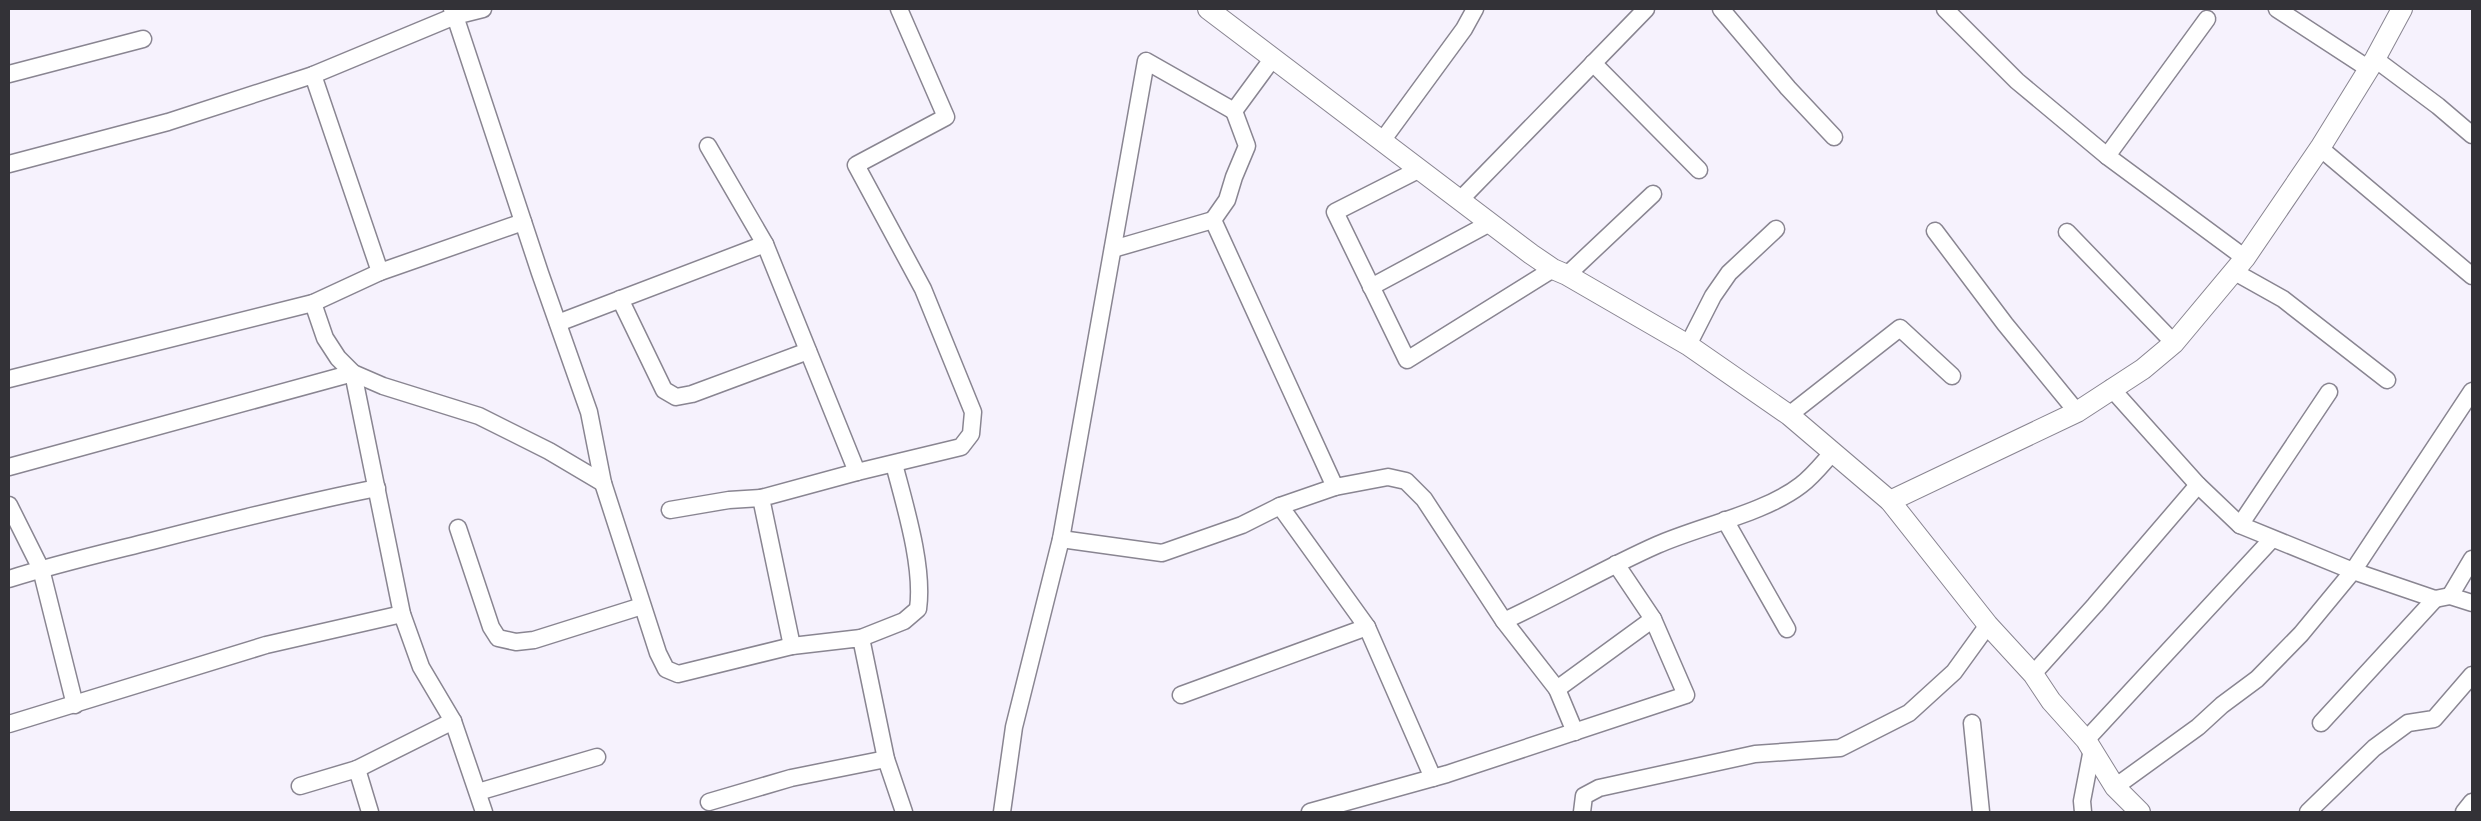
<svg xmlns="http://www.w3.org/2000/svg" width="2481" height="821" viewBox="0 0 2481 821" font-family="Barlow,sans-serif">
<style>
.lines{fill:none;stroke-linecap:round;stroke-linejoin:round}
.minor-casing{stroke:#898591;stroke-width:19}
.tertiary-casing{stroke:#898591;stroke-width:22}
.minor{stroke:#fff;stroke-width:16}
.tertiary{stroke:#fff;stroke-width:20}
</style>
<rect width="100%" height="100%" fill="#f6f2fd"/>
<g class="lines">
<defs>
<g id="minor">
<path d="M483,9L455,16L540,273L589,412L603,483L658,653L666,669L678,674L792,646L861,638L886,759L904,812"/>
<path d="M1721,9L1788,88L1834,137"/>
<path d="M1945,9L2017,81L2107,156L2245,258"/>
<path d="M2277,9L2369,69"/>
<path d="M2375,59L2438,106L2472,135"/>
<path d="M1593,63L1699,170"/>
<path d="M9,74L143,39"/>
<path d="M313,75L380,272"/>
<path d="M1382,141L1464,29L1475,9"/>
<path d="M708,146L765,244L857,472L761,498L792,646"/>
<path d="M2320,148L2472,276"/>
<path d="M2107,156L2207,19"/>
<path d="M9,164L168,122L313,75L455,16L452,9"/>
<path d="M1420,169L1335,212L1407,360L1553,269"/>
<path d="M1460,200L1646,9"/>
<path d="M1213,220L1227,200L1234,177L1247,146L1234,111"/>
<path d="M1935,231L2005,324L2077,412"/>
<path d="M2067,232L2174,343"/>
<path d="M1113,249L1213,220L1335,487L1388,477L1406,481L1424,499L1504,621L1557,689L1653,619L1686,695L1447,774L1310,812"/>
<path d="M2233,271L2283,299L2387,380"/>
<path d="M1567,275L1653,194"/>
<path d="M1371,287L1490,223"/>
<path d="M620,299L664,390L676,397L692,394L808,351"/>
<path d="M313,303L325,338L338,358L353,373L383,386L479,416L549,451L603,483"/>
<path d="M558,323L765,244"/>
<path d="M1688,345L1713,296L1729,273L1776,229"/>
<path d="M9,379L313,303L380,272L523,222"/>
<path d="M2111,388L2198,485L2240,525L2353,571L2435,599L2450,596L2472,603"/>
<path d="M1789,415L1900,328L1952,376"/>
<path d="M9,467L353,373L402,614L421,667L453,721L484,812"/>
<path d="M857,472L961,447L971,434L973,412L923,289L856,165L946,117L899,9"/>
<path d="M1335,487L1280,506L1367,627L1433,778"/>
<path d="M9,505L41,569L75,705"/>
<path d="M670,510L729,500L761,498"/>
<path d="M1725,520L1787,629"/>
<path d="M2240,525L2329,392"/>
<path d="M458,528L491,627L498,638L516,642L534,640L642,606"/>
<path d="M1061,539L1162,553L1242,525L1280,506"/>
<path d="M1616,564L1653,619"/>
<path d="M9,579C56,564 104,553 152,541C226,522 301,503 377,488"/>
<path d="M2450,596L2472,559"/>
<path d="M1504,621C1556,597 1605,568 1657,545C1700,526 1765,513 1801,485C1813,476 1823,463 1833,452"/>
<path d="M861,638L904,621L918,609C924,567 905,506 894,464"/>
<path d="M2033,674L2095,605L2198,485"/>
<path d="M1557,689L1575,732"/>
<path d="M1181,695L1367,627"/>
<path d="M1972,723L1981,812"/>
<path d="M2321,723L2435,599"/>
<path d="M9,724L266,645L402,614"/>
<path d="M2086,740L2272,539"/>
<path d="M357,769L453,721"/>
<path d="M300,786L357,769L370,812"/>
<path d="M2115,787L2198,727L2222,705L2257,679L2301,634L2353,571L2472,391"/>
<path d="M478,792L597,757"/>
<path d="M709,802L791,778L886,759"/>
<path d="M1002,812L1014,727L1061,539L1146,61L1234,111L1273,58"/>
<path d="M1582,812L1584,796L1599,788L1755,754L1840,748L1909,713L1954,672L1988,625"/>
<path d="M2083,812L2082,801L2092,749"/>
<path d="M2308,812L2374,748L2408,723L2434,719L2472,675"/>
<path d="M2464,812L2472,802"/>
</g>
<g id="tertiary">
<path d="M1208,9L1531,254L1553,269L1567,275L1688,345L1789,415L1890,501L1988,625L2033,674L2051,701L2086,740L2115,787L2140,812"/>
<path d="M1890,501L2077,412L2143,369L2174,343L2245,258L2320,148L2375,59L2402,9"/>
</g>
</defs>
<!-- minor casing -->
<use href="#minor" class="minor-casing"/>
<!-- tertiary casing -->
<use href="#tertiary" class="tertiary-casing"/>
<!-- minor -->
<use href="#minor" class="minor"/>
<!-- tertiary -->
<use href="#tertiary" class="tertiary"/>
</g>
<!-- border -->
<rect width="2481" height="821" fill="none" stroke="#333237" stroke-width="20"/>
</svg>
